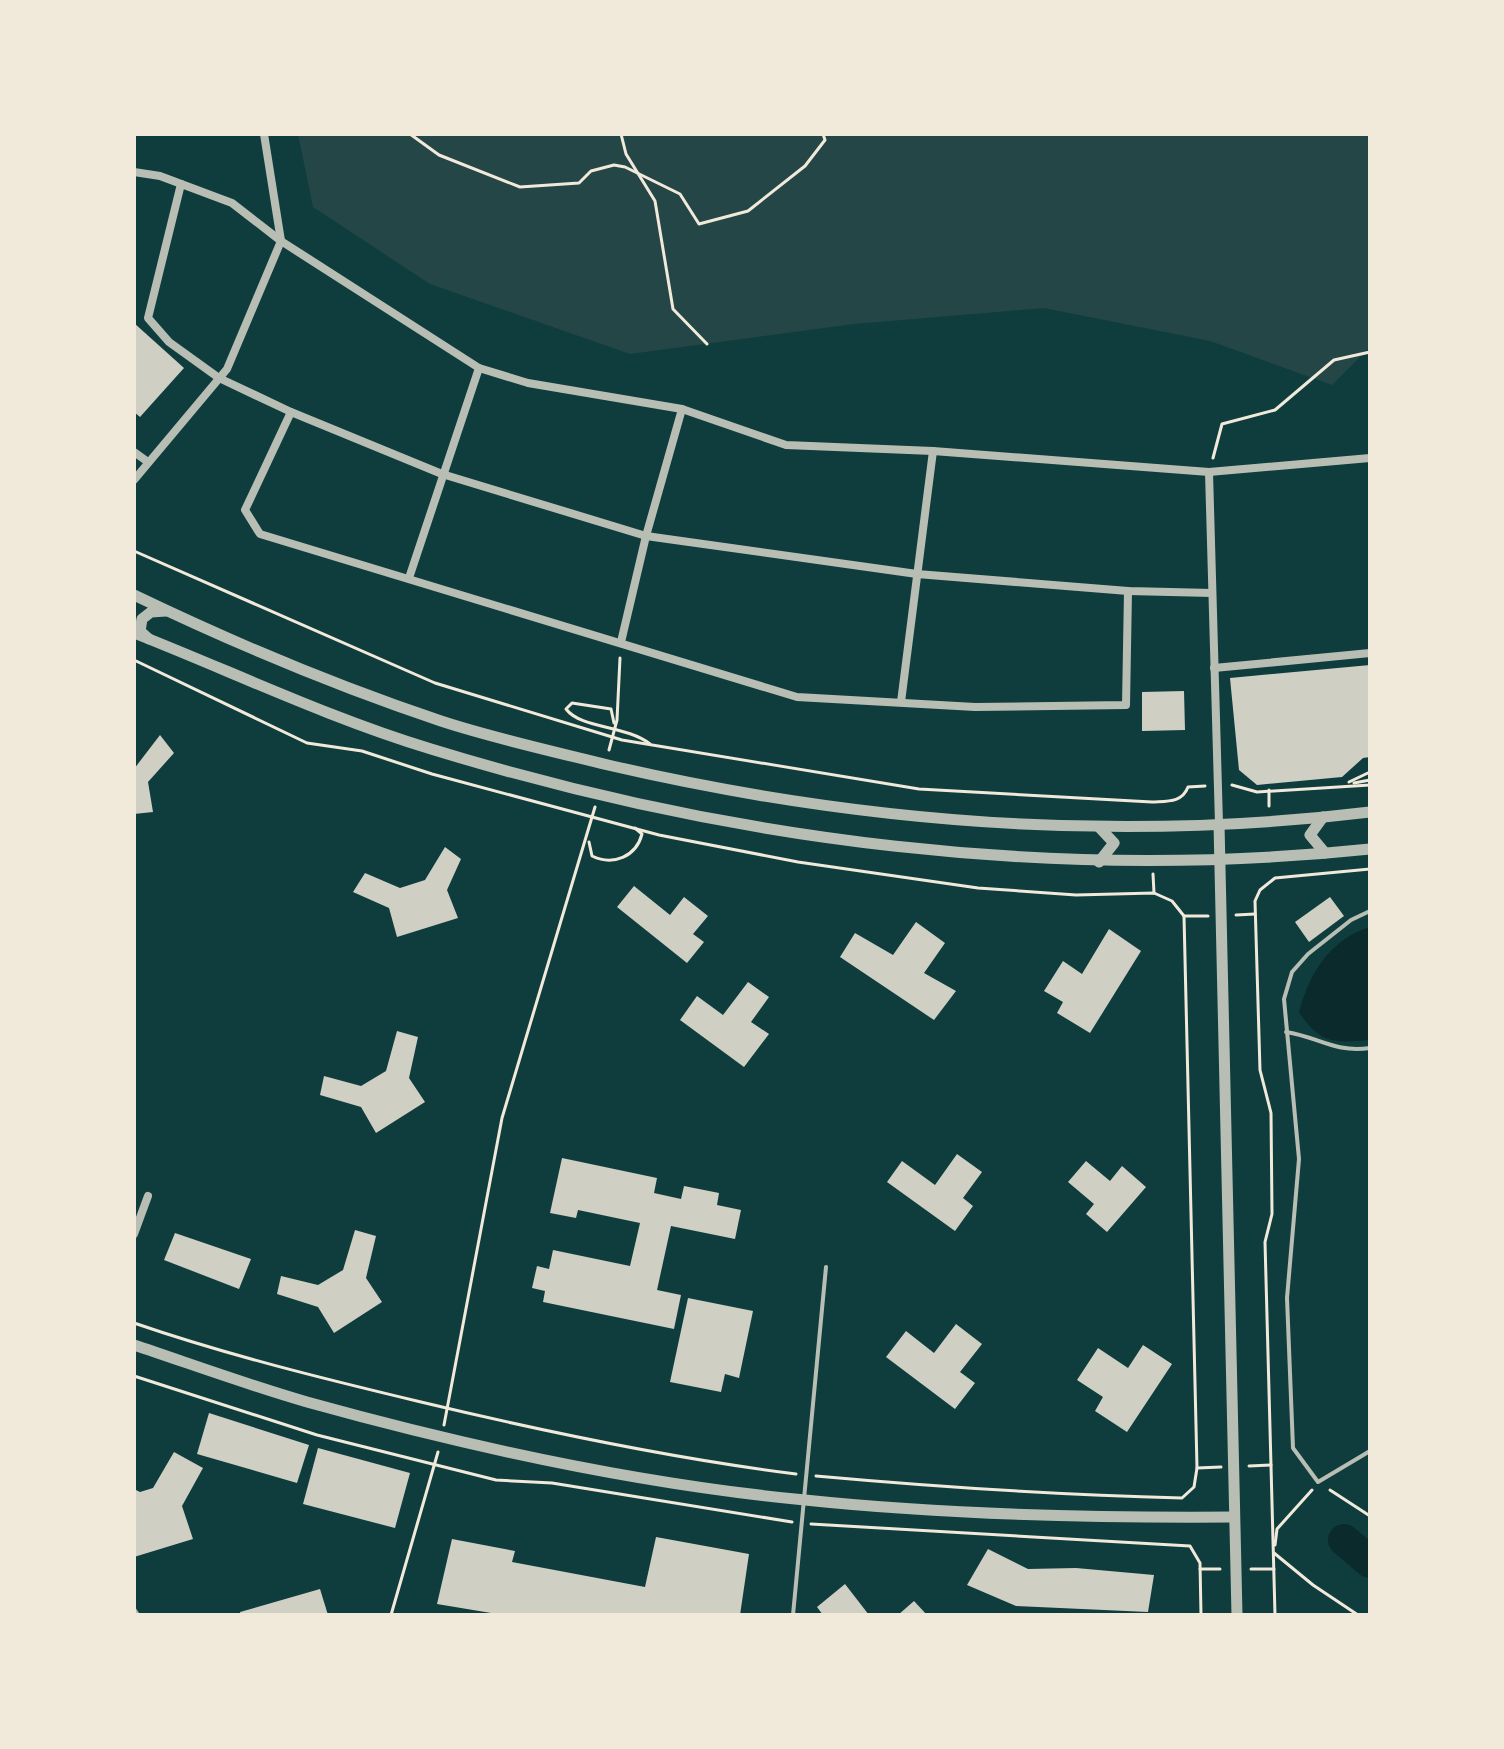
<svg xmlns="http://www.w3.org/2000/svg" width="1504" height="1749" viewBox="0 0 1504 1749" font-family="'Public Sans',sans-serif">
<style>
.green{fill:#244646}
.water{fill:#0a2a2b}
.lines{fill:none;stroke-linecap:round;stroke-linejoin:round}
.river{stroke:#0a2a2b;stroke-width:32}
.building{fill:#cfcfc3}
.path{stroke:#f1e9da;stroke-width:3}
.service{stroke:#b8beb3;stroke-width:4}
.minor{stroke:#b8beb3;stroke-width:8}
.tertiary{stroke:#b8beb3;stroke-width:11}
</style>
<rect width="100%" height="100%" fill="#0f3d3e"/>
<!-- green -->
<path class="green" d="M298,134H1370V347L1332,385L1210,341L1044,308L854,324L630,354L430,284L313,207Z"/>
<!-- water -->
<path class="water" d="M1370,927V1040C1333,1043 1320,1044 1299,1012C1309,974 1330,939 1370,927Z"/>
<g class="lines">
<!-- river -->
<path class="river" d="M1344,1540L1370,1562"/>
</g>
<!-- building -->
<g class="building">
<path d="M134,323L184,368L140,417L134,412Z"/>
<path d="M1370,665V757L1363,758L1342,777L1257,785L1239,770L1230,678Z"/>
<path d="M1184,691L1185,730L1142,731V692Z"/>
<path d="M160,735L174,753L148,782L153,812L134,814V769Z"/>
<path d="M445,847L461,859L447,890L458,918L397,937L389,908L353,892L365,873L400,888L425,880Z"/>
<path d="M634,886L670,915L684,897L708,916L693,934L704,942L687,963L617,907Z"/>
<path d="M1330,897L1344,916L1309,942L1295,922Z"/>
<path d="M916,922L945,943L924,973L956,991L934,1020L840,957L855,933L893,955Z"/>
<path d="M1109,929L1141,951L1090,1033L1057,1013L1063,1002L1044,991L1063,961L1082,974Z"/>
<path d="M748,982L769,997L751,1022L769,1034L744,1067L680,1020L697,996L723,1015Z"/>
<path d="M397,1031L418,1037L409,1078L425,1102L376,1133L361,1107L320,1095L324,1076L361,1086L386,1071Z"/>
<path d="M957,1154L982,1172L963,1198L973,1206L955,1231L887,1182L902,1161L935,1185Z"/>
<path d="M562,1158L657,1178L654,1193L681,1199L684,1186L719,1193L717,1205L741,1210L735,1239L671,1226L657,1290L681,1295L674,1329L543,1302L545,1291L532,1288L537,1266L549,1269L553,1250L630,1266L640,1223L578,1210L576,1218L550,1213Z"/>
<path d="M1086,1161L1110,1181L1122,1166L1146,1187L1107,1232L1086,1214L1094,1204L1068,1182Z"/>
<path d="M355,1230L376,1236L366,1278L382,1302L334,1333L318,1307L277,1294L281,1276L318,1285L343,1270Z"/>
<path d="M175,1233L251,1259L239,1289L164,1260Z"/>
<path d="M688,1298L753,1311L739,1378L725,1374L721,1392L670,1382Z"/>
<path d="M956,1324L982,1344L960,1372L975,1383L955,1409L886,1357L906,1331L934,1353Z"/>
<path d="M1143,1345L1172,1364L1127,1432L1095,1411L1103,1397L1077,1380L1098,1348L1128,1368Z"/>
<path d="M209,1413L309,1445L297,1483L197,1454Z"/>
<path d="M318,1448L410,1473L395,1528L303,1504Z"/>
<path d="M174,1452L203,1468L182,1506L193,1539L134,1557V1489L140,1492L153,1488Z"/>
<path d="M656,1537L749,1554L740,1615H503L437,1604L452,1539L515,1551L512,1562L645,1587Z"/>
<path d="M988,1549L1028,1569L1076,1568L1154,1575L1148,1612L1016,1606L967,1585Z"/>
<path d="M845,1584L869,1615H823L817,1607Z"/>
<path d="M320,1589L328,1615H241L240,1612Z"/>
<path d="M914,1601L927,1615H898Z"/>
</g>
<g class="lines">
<!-- path -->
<g class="path">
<path d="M410,134L439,155L520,187L579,183L591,171L614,165L625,167L680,194L699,224L748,211L805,166L825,140L823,134"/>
<path d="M621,134L626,154L655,201L673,309L707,344"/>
<path d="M1213,458L1222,424L1275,410L1334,360L1370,352"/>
<path d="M134,551L435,683L622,740L919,789L1152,802C1167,801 1182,803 1188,787L1205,786"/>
<path d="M134,660L307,743L362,751L432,774L659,835L798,862L978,888L1076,895L1154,893L1172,901L1184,916L1197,1468L1194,1487L1182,1498C1059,1495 938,1487 816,1476"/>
<path d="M614,723L611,709L572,703L566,709C581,729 626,725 650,744"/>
<path d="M609,750L617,720L620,658"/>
<path d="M1349,782L1370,772"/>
<path d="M1354,783L1370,780"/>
<path d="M1232,785L1257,792L1370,785"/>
<path d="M1269,790V806"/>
<path d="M589,842L592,856C613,866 636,857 642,834L635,828"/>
<path d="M1153,874L1154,893"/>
<path d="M1236,915L1255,914"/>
<path d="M1184,916H1208"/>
<path d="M134,1323C227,1355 325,1379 421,1402C546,1432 669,1458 796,1474"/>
<path d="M134,1376L317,1435L496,1480L552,1483L792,1522"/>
<path d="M444,1425L502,1118L595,807"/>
<path d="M1249,1466L1271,1465"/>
<path d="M1197,1468L1221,1467"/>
<path d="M1330,1490L1370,1516"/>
<path d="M811,1524L1190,1546L1200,1563L1201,1615"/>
<path d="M1275,1545L1277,1529L1312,1490"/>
<path d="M1274,1553L1313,1585L1358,1615"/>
<path d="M1200,1569H1220"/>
<path d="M1251,1569H1274"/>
<path d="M391,1615L438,1452"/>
<path d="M1275,1615L1265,1242L1272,1214L1271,1113L1260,1070L1255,901L1260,890L1275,878L1370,869"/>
</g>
<!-- service -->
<g class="service">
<path d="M1370,911L1351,920L1308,954L1292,972L1284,999L1299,1159L1287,1298L1293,1448L1318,1482L1370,1451"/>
<path d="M1286,1032C1319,1037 1334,1053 1370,1048"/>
<path d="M134,1609L138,1615"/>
<path d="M793,1615L826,1267"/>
</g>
<!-- minor -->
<g class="minor">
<path d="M134,172L160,176L232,203L281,241L479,368L528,383L682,409L786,445L933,451L1209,472L1370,458"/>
<path d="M181,184L148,318L169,342L219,378L291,412L442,474L646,536L917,574L1128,591L1212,593"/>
<path d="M291,412L245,510L260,534L797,697L975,707L1126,705L1128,591"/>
<path d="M134,452L148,462"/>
<path d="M1209,472L1219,824"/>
<path d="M134,480L227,369L281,241L264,134"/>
<path d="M409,578L479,368"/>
<path d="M621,642L646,536L682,409"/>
<path d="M1214,668L1370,653"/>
<path d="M901,702L933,451"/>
<path d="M134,1234L148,1196"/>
</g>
<!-- tertiary -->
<g class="tertiary">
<path d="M134,595C234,643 336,686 441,721C496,739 552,751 608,765C858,823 1115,843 1370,812"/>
<path d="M134,633C233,672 329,718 431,749C734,842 1055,882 1370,849"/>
<path d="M149,639L140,631L142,619L151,612L166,611"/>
<path d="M1323,817L1310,835L1325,853"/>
<path d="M1219,824L1237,1615"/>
<path d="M1099,827L1114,843L1099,862"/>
<path d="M134,1345C191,1364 248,1385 307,1402C469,1447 638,1484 805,1500C948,1515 1091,1518 1234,1517"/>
</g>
</g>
<!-- border -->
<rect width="1504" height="1749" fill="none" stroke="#f1e9da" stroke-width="272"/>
</svg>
